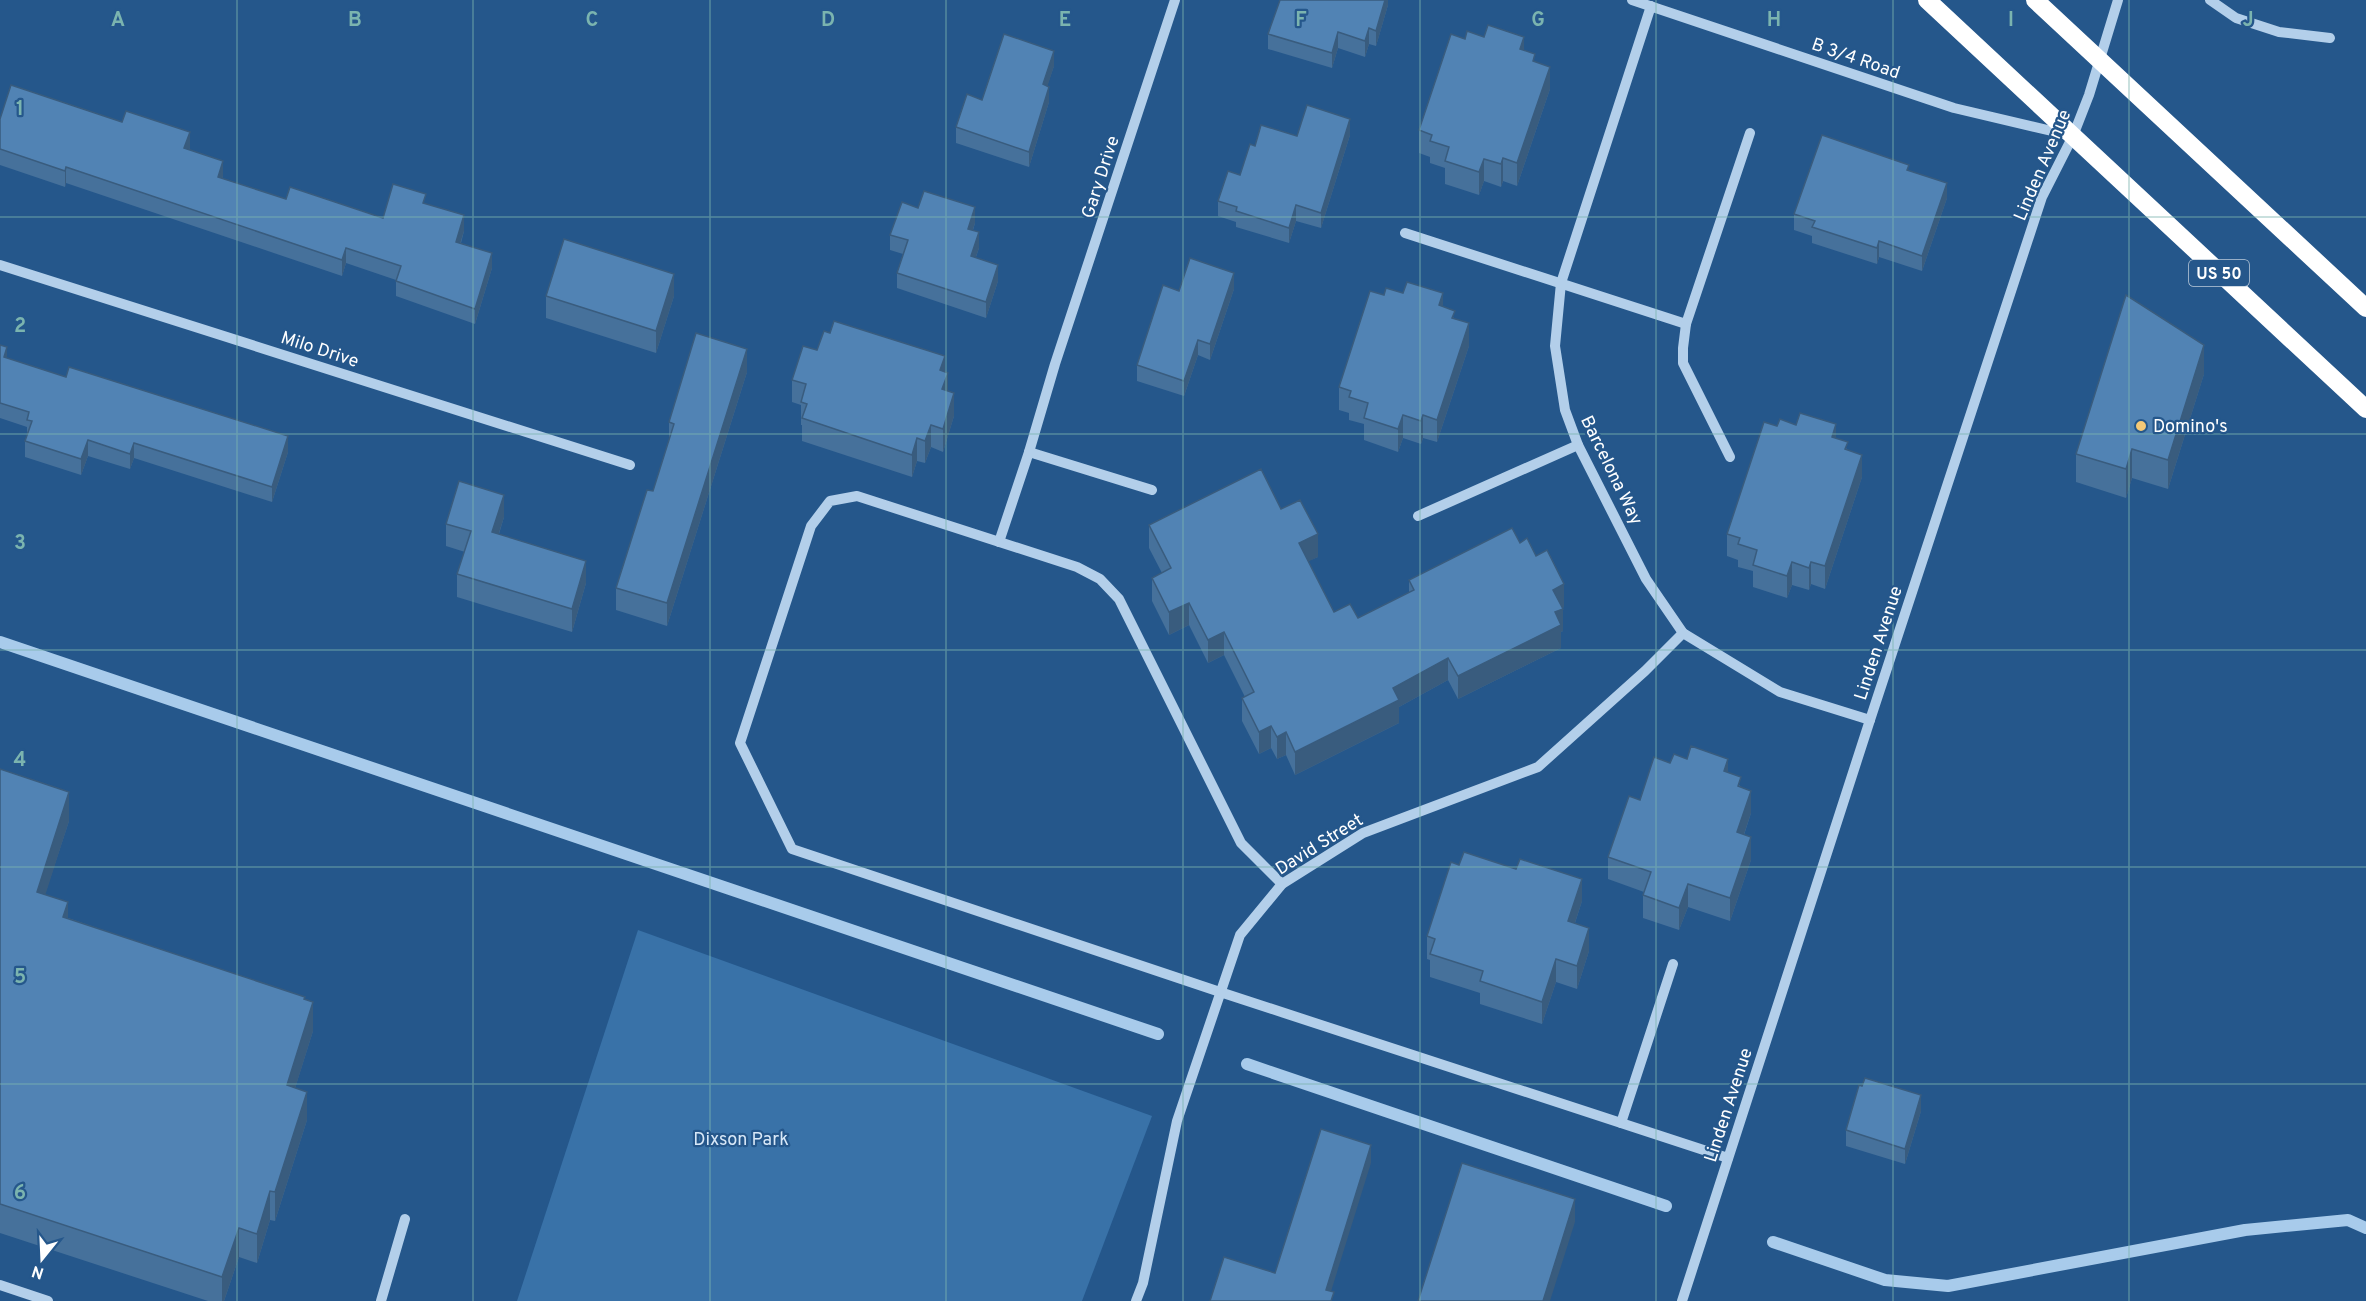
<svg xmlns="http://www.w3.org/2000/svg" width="2366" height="1301" viewBox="0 0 2366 1301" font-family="Overpass,sans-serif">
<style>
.green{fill:#3972a8}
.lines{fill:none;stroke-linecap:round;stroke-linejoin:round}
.stream{stroke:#a8cbeb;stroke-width:12}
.minor{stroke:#b3cfea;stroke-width:10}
.highway{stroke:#fff;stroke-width:18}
.wall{fill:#46719b}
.shaded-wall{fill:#395c7e}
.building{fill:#5183b4;stroke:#395c7e;stroke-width:1.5}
.grid{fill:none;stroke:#7bb4af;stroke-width:1.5;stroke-opacity:0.55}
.poi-dot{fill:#f4c977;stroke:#25578b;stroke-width:2}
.labels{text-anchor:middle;stroke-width:4.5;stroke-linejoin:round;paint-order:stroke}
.shield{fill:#25578b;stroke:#becddc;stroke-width:1.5}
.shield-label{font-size:16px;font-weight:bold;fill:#fff}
.street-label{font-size:18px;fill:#fff;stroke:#25578b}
.poi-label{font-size:18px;fill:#fff;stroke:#25578b;text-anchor:start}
.park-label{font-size:18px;fill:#d8e8f8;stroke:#25578b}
.grid-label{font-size:20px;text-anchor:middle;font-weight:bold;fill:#7bb4af;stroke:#25578b;stroke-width:4.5;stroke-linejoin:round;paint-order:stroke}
</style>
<rect width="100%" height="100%" fill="#25578b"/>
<!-- green -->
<path class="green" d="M638,930L1152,1116L1082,1301H517Z"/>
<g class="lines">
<!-- stream -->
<g class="stream">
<path d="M0,642L1158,1034"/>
<path d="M1247,1064L1666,1206"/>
<path d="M1773,1242L1885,1280L1948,1286L2245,1230L2348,1220L2366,1228"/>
</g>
<!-- minor -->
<g class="minor">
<path d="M1632,0L1954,108L2069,135"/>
<path d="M2210,0L2236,18L2279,32L2330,38"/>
<path d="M1651,6L1561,283L1555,346L1565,410L1578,445L1646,579L1683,633L1780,692L1870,720"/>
<path d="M1405,233L1686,324"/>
<path d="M0,265L630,465"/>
<path d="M1029,452L1055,364L1175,0"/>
<path d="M1730,457L1683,363V348L1686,324L1750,133"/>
<path d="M1418,516L1578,445"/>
<path d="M999,542L1029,452L1152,490"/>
<path d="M1282,884L1241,843L1119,599L1100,579L1077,567L857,496L830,501L811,526L740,743L792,849L1220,992L1728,1158"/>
<path d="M1621,1123L1673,964"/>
<path d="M0,1285L48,1301"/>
<path d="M381,1301L405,1219"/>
<path d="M1136,1301L1143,1283L1177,1121L1240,935L1282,884L1363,833L1538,767L1645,671L1683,633"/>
<path d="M1682,1301L1870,720L2042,197L2073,136L2089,95L2118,0"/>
</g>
<!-- highway -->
<g class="highway">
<path d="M1927,0L2366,409"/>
<path d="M2035,0L2366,308"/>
</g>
</g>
<!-- wall -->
<g class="wall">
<path d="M1388,0V5L1376,46L1369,44L1365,57L1338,48L1332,68L1268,49V34Z"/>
<path d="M1465,39L1524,50L1535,62L1550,89L1517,186L1503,181L1501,187L1484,181L1479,195L1445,184V168L1430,163V157L1419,153V130Z"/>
<path d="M1054,66L1047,86L1049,102L1029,167L956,143V127L982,100Z"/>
<path d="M0,119L190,148L189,150L223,176L222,179L286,199L383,218L426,204L464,231L461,243L492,268L475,324L396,296V280L346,263L342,276L66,183L65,187L0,165Z"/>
<path d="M1350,135L1321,228L1296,221L1289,243L1236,227V222L1218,216V201L1240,175L1255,146L1297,136Z"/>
<path d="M1909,170L1947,198L1922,271L1879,257L1877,264L1812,243V236L1794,230V214Z"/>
<path d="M918,208L975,223L973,230L979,248L976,257L998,281L986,318L897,288V273L903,254L890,250V235Z"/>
<path d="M1234,289L1210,360L1198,355L1184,396L1137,381V365L1179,291Z"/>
<path d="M1384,295L1443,307L1455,319L1469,346L1437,442L1423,438L1421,444L1403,438L1398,452L1364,440V424L1349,420V413L1339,410V387Z"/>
<path d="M546,296H674L656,353L546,318Z"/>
<path d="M830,333L945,372L948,391L954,416L943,452L931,447L925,463L917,461L912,477L802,441V425H801V405L792,402V380L817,350Z"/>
<path d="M0,345L7,358L288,452L272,502L134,458L130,469L88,456L81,475L25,457V441L27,435V427L0,418Z"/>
<path d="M747,372L667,626L616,610V588L653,491L669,441V422Z"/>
<path d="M2204,374L2168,489L2132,478L2126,498L2076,482V454Z"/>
<path d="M1777,426L1836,438L1848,450L1862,477L1825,589L1811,584L1809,590L1792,585L1787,598L1753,587V571L1738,567V560L1727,556V534Z"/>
<path d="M1281,509L1318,557L1308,561L1334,612L1358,618L1409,593V580L1520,543L1536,556L1564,607L1562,608L1563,631L1561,632V648L1458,699L1448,680L1399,707V723L1295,775L1286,755L1277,759L1271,748L1259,754L1242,721V698L1245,697L1224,655L1208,663L1189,625L1169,635L1152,601V578L1162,573L1149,548V525Z"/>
<path d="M504,517L499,534L586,583L572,632L457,597V574L465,552L446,546V524Z"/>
<path d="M1670,763L1728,773L1741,787L1751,813L1744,835L1751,860L1730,921L1688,907L1679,930L1643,918V895L1644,892L1608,879V857L1640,800Z"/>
<path d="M0,769L69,821L45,894L68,918L305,999L313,1031L295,1088L307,1120L275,1221L270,1220L257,1263L239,1257L224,1301H208L0,1233Z"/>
<path d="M1582,901L1575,923L1589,951L1577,989L1556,982L1542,1024L1480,1004V993L1430,977V960L1427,959V936Z"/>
<path d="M1921,1111L1905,1164L1846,1146V1130Z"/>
</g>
<!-- shaded-wall -->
<g class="shaded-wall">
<path d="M1385,0H1388V5L1376,46V31Z"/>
<path d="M1369,28V44L1365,57V41Z"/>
<path d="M1338,32V48L1332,68V53Z"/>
<path d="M1524,37V59L1520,49Z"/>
<path d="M1054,51V66L1043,100V84Z"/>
<path d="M1550,67V89L1517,186V163Z"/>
<path d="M1049,87V102L1029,167V152Z"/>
<path d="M1350,119V135L1321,228V213Z"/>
<path d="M190,132V148L184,164V148Z"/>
<path d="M1503,158V181L1501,187V164Z"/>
<path d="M1484,159V181L1479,195V172Z"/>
<path d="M223,161V176L218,193V177Z"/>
<path d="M66,167V183L65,187V171Z"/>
<path d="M1947,183V198L1922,271V256Z"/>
<path d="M1296,205V221L1289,243V228Z"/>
<path d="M975,207V223L968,244V229Z"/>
<path d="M464,215V231L456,257V242Z"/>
<path d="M979,232V248L971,271V256Z"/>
<path d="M1879,241V257L1877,264V248Z"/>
<path d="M346,248V263L342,276V260Z"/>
<path d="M492,253V268L475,324V309Z"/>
<path d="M998,265V281L986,318V302Z"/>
<path d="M1234,273V289L1210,360V344Z"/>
<path d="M674,274V296L656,353V331Z"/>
<path d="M1443,293V316L1439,305Z"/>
<path d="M1469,323V346L1437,442V420Z"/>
<path d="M1198,340V355L1184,396V381Z"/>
<path d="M2204,345V374L2168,489V460Z"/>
<path d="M7,347V363L4,357Z"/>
<path d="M747,349V372L667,626V603Z"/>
<path d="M945,356V379L940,370Z"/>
<path d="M948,373V395L942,389Z"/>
<path d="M954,393V416L943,452V429Z"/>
<path d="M1403,415V438L1398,452V429Z"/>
<path d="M1423,415V438L1421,444V421Z"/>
<path d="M1836,424V447L1832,437Z"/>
<path d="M931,425V447L925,463V441Z"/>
<path d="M288,436V452L272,502V487Z"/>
<path d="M917,438V461L912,477V455Z"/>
<path d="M88,440V456L81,475V459Z"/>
<path d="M134,443V458L130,469V454Z"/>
<path d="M2132,449V478L2126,498V469Z"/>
<path d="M1862,455V477L1825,589V566Z"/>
<path d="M504,495V517L492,555V532Z"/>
<path d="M1318,534V557L1299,566V543Z"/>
<path d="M586,561V583L572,632V609Z"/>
<path d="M1792,562V585L1787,598V576Z"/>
<path d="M1811,562V584L1809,590V568Z"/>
<path d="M1564,584V607L1553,613V590Z"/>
<path d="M1189,603V625L1169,635V612Z"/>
<path d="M1563,609V631L1561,632V648L1458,699V676L1555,612Z"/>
<path d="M1224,632V655L1208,663V640Z"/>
<path d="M1448,658V680L1399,707V723L1295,775V752L1393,688Z"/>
<path d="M1271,726V748L1259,754V732Z"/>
<path d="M1286,732V755L1277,759V737Z"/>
<path d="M1728,759V781L1724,771Z"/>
<path d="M1751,791V813L1737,855V832Z"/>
<path d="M69,792V821L37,921V892Z"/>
<path d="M1751,837V860L1730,921V898Z"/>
<path d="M1582,879V901L1568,944V921Z"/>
<path d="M1688,884V907L1679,930V908Z"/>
<path d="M68,902V931L63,917Z"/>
<path d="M1589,928V951L1577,989V966Z"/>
<path d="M1556,959V982L1542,1024V1002Z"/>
<path d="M313,1002V1031L287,1114V1085Z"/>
<path d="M307,1092V1120L275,1221V1192Z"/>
<path d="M1921,1095V1111L1905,1164V1149Z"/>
<path d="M1371,1145V1163L1328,1301L1326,1290Z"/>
<path d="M270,1191V1220L257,1263V1234Z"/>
<path d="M1575,1199V1222L1550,1301H1543Z"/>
<path d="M239,1228V1257L224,1301H222V1277Z"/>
</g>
<!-- building -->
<g class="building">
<path d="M1280,0H1385L1376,31L1369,28L1365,41L1338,32L1332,53L1268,34Z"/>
<path d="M1488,25L1524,37L1520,49L1535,54L1533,61L1550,67L1517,163L1503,158L1501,164L1484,159L1479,172L1445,161L1449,147L1430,141L1432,135L1419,130L1451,34L1465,39L1467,31L1484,37Z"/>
<path d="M1004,34L1054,51L1043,84L1049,87L1029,152L956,127L967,94L982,100Z"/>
<path d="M11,85L122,122L126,111L190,132L184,148L223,161L218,177L286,199L290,187L383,218L393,184L426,194L423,203L464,215L456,242L492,253L475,309L396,281L401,266L346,248L342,260L66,167L65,171L0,149V119Z"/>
<path d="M1307,105L1350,119L1321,213L1296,205L1289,228L1236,211L1237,207L1218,201L1228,171L1240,175L1250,144L1255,146L1261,125L1297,136Z"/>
<path d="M1822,135L1909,165L1907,170L1947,183L1922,256L1879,241L1877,248L1812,227L1815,221L1794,214Z"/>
<path d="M924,191L975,207L968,229L979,232L971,256L998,265L986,302L897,273L908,240L890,235L902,202L918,208Z"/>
<path d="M564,239L674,274L656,331L546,296Z"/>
<path d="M1190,258L1234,273L1210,344L1198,340L1184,381L1137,365L1163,285L1179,291Z"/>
<path d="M1407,282L1443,293L1439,305L1455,311L1452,318L1469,323L1437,420L1423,415L1421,421L1403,415L1398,429L1364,418L1368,403L1349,397L1351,391L1339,387L1370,291L1384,295L1386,288L1403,293Z"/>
<path d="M2126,295L2204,345L2168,460L2132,449L2126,469L2076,454Z"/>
<path d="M834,321L945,356L940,370L948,373L942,389L954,393L943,429L931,425L925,441L917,438L912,455L802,418L807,404L801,402L806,384L792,380L803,346L817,350L824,331L830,333Z"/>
<path d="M696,333L747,349L667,603L616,588L647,490L653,491L674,424L669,422Z"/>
<path d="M0,345L7,347L4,357L66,377L69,367L288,436L272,487L134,443L130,454L88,440L81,459L25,441L32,421L27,420L29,412L0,403Z"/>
<path d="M1800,413L1836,424L1832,437L1848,442L1845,449L1862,455L1825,566L1811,562L1809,568L1792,562L1787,576L1753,565L1757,550L1738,544L1740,538L1727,534L1764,422L1777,426L1780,419L1796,425Z"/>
<path d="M1261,469L1281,509L1300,500L1318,534L1299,543L1334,612L1350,604L1358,618L1414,590L1409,580L1512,528L1520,543L1527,538L1536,556L1547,550L1564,584L1553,590L1563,609L1555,612L1561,625L1458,676L1448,658L1393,688L1399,700L1295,752L1286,732L1277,737L1271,726L1259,732L1242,698L1254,692L1224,632L1208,640L1189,603L1169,612L1152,578L1171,568L1149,525Z"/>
<path d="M459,481L504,495L492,532L586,561L572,609L457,574L471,531L446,524Z"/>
<path d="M1691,746L1728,759L1724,771L1741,777L1738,786L1751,791L1737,832L1751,837L1730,898L1688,884L1679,908L1643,895L1651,872L1608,857L1629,796L1640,800L1654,757L1670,763L1674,754L1687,759Z"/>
<path d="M0,769L69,792L37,892L68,902L63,917L305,997L304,999L313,1002L287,1085L307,1092L275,1192L270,1191L257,1234L239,1228L222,1277L0,1204Z"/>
<path d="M1464,852L1516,869L1520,859L1582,879L1568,921L1589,928L1577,966L1556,959L1542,1002L1480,981L1483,971L1430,954L1435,939L1427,936L1451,862L1459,865Z"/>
<path d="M1865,1078L1921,1095L1905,1149L1846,1130L1859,1085L1862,1086Z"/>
<path d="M1321,1129L1371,1145L1326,1290L1334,1292L1331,1301H1210L1224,1257L1275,1273Z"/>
<path d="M1462,1163L1575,1199L1543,1301H1418Z"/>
</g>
<!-- grid -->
<path class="grid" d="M237,0V1301M473,0V1301M710,0V1301M946,0V1301M1183,0V1301M1420,0V1301M1656,0V1301M1893,0V1301M2129,0V1301M0,217H2366M0,434H2366M0,650H2366M0,867H2366M0,1084H2366"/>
<!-- markers -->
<circle class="poi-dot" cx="2141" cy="426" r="6"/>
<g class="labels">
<!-- shield labels -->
<rect class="shield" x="2189" y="260" width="60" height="26" rx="4.5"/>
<g class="shield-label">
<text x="2219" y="279">US 50</text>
</g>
<!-- street labels -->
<g class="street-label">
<text transform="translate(1856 58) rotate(19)" y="6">B 3/4 Road</text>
<text transform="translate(2042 165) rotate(-67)" y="6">Linden Avenue</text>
<text transform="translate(1100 177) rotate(-72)" y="6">Gary Drive</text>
<text transform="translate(320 349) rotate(18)" y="6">Milo Drive</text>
<text transform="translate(1612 470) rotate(64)" y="6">Barcelona Way</text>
<text transform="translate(1878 643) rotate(-72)" y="6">Linden Avenue</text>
<text transform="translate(1319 844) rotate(-32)" y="6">David Street</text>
<text transform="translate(1728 1105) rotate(-72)" y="6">Linden Avenue</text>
</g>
<!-- poi labels -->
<g class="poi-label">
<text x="2153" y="432">Domino's</text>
</g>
<!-- park labels -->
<g class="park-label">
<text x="741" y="1145">Dixson Park</text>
</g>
</g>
<g class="grid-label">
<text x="118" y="26">A</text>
<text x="355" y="26">B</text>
<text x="592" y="26">C</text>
<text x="828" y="26">D</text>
<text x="1065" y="26">E</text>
<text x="1301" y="26">F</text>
<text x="1538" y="26">G</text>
<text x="1774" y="26">H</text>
<text x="2011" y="26">I</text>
<text x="2248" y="26">J</text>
<text x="20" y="115">1</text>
<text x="20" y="332">2</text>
<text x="20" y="549">3</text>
<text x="20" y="766">4</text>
<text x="20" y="983">5</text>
<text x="20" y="1199">6</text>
</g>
<!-- north arrow -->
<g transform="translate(42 1259) rotate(198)" stroke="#25578b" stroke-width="4.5" paint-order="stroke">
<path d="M0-4.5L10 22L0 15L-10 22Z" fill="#ffffff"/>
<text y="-9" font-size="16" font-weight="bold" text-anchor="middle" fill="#ffffff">N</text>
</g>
</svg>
